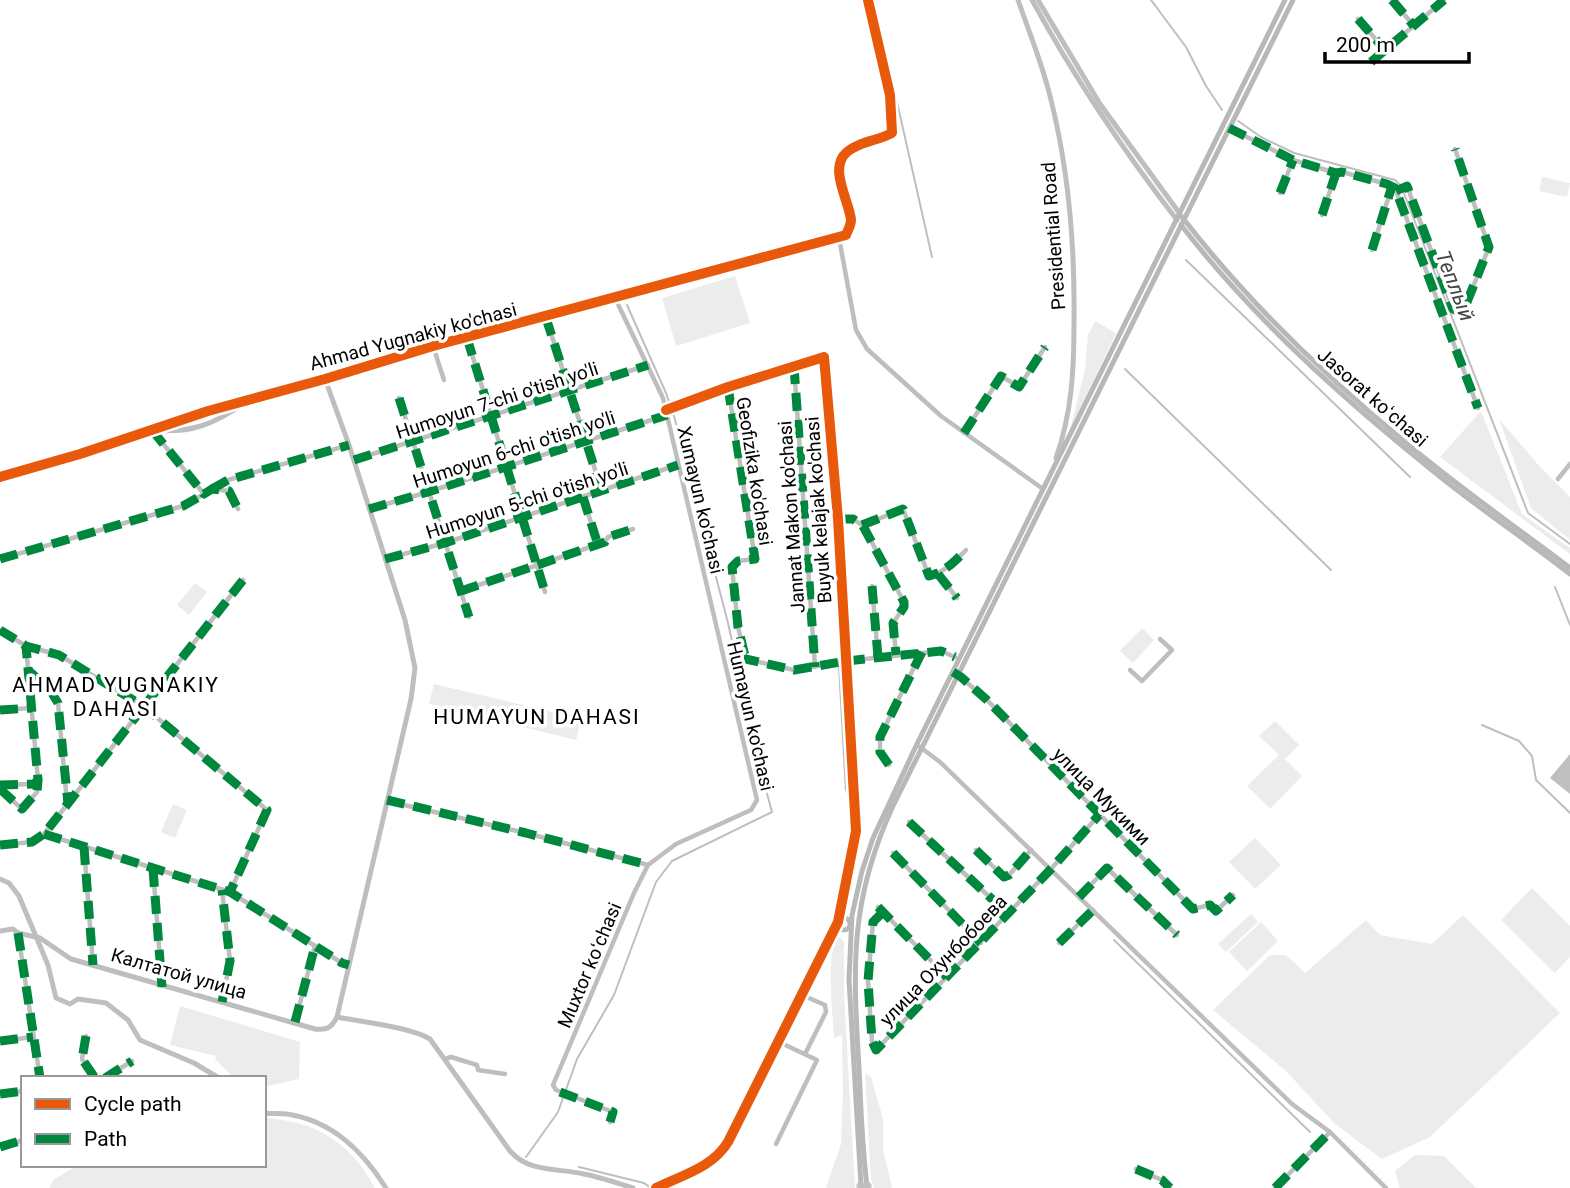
<svg xmlns="http://www.w3.org/2000/svg" width="1570" height="1188" viewBox="0 0 1570 1188" font-family="Roboto,sans-serif">
<style>
.green{fill:#ececec}
.water{fill:#bfbfbf}
.lines{fill:none;stroke-linecap:round;stroke-linejoin:round}
.stream{stroke:#bfbfbf;stroke-width:2}
.canal{stroke:#bfbfbf;stroke-width:5}
.trunk-casing{stroke:#dbdbdb;stroke-width:10}
.minor{stroke:#bebebe;stroke-width:4.5}
.tertiary{stroke:#bebebe;stroke-width:5}
.secondary{stroke:#b8b8b8;stroke-width:5}
.trunk{stroke:#bebebe;stroke-width:7}
.quiet{stroke:#00873e;stroke-width:9;stroke-dasharray:18 9;stroke-linecap:butt}
.cycleway-casing{stroke:#fff;stroke-width:15}
.cycleway{stroke:#e8590c;stroke-width:10}
.labels{text-anchor:middle;stroke-width:7;stroke-linejoin:round;paint-order:stroke}
.street-label{font-size:19px;fill:#000;stroke:#fff}
.water-label{font-size:21px;font-style:italic;fill:#444;stroke:#fff}
.neighbourhood-label{font-size:21px;letter-spacing:2px;fill:#000;stroke:#fff}
</style>
<rect width="100%" height="100%" fill="#fff"/>
<!-- green -->
<g class="green">
<path d="M1542,177L1570,183L1567,197L1539,191Z"/>
<path d="M735,276L750,323L676,346L662,298Z"/>
<path d="M1095,321L1116,333L1070,430L1085,370L1088,335Z"/>
<path d="M1481,411L1522,514L1570,548V554L1440,457Z"/>
<path d="M1499,419L1540,467L1570,497V540L1531,508Z"/>
<path d="M195,583L207,592L189,615L177,605Z"/>
<path d="M1142,628L1154,640L1133,663L1120,651Z"/>
<path d="M434,684L581,719L576,740L429,704Z"/>
<path d="M1275,721L1299,745L1285,759L1302,776L1270,809L1247,786L1279,755L1259,736Z"/>
<path d="M173,804L187,810L175,838L161,832Z"/>
<path d="M1255,838L1281,865L1255,889L1229,862Z"/>
<path d="M1532,888L1570,926V957L1555,973L1501,920Z"/>
<path d="M1251,914L1258,922L1226,952L1218,944Z"/>
<path d="M1463,915L1560,1013L1430,1137L1382,1159L1335,1124L1286,1071L1213,1010L1270,955H1286L1305,973L1366,920L1380,935L1432,944Z"/>
<path d="M1261,922L1278,941L1247,971L1229,952Z"/>
<path d="M839,937L844,941V994L855,1188H826L841,1144L843,1091L842,1035L834,1038C833,1017 825,949 839,937Z"/>
<path d="M180,1006L300,1042L299,1079L264,1087V1078H234L215,1059L216,1056L170,1045Z"/>
<path d="M865,1074L871,1077L883,1119V1149L892,1188H874L871,1178Z"/>
<path d="M264,1118C316,1121 350,1142 375,1188H49L53,1180L78,1165H264Z"/>
<path d="M1415,1155L1444,1156L1476,1188H1400L1395,1171Z"/>
</g>
<!-- water -->
<path class="water" d="M1570,754V794L1550,778Z"/>
<g class="lines">
<!-- stream -->
<g class="stream">
<path d="M874,0L932,257"/>
<path d="M1151,0L1186,47L1206,86L1222,110"/>
<path d="M1238,121L1261,137L1294,153L1395,180L1401,186"/>
<path d="M1403,191L1528,513L1570,544"/>
<path d="M1186,260L1410,477"/>
<path d="M1125,369L1331,570"/>
<path d="M1555,587L1570,625"/>
<path d="M1482,725L1519,741L1532,756L1536,780L1570,813"/>
<path d="M1114,940L1310,1132"/>
<path d="M526,1157L558,1112L577,1059L614,995L656,882L672,861L772,812L762,775L728,623L674,416L666,393L627,305"/>
<path d="M579,1167L644,1183L651,1188"/>
</g>
<!-- canal -->
<g class="canal">
<path d="M0,879L9,883L19,896L48,965L56,998L70,1004L78,999L106,1003L128,1020L140,1040L194,1063L219,1078"/>
<path d="M264,1113C272,1114 279,1113 287,1114C332,1121 362,1150 386,1188"/>
</g>
<defs>
<g id="trunk">
<path d="M861,1186V1188"/>
<path d="M867,1186V1188"/>
</g>
</defs>
<!-- trunk casing -->
<use href="#trunk" class="trunk-casing"/>
<!-- minor -->
<g class="minor">
<path d="M1392,0L1414,26"/>
<path d="M1358,19L1385,50"/>
<path d="M1371,62L1444,0"/>
<path d="M1229,128L1293,160L1336,173L1342,172L1387,184L1395,188L1478,408"/>
<path d="M1396,191L1407,186L1453,309L1458,311L1465,307L1489,247L1455,149"/>
<path d="M1280,193L1293,160"/>
<path d="M1322,215L1336,173"/>
<path d="M839,238L856,330L867,349L941,416L1043,489"/>
<path d="M1372,250L1392,186"/>
<path d="M546,318L602,491"/>
<path d="M467,338L545,592"/>
<path d="M433,346L444,380"/>
<path d="M794,366L815,667"/>
<path d="M325,379L433,346L846,235C848,230 851,225 851,220C849,200 828,168 847,152C860,141 878,141 892,133L890,95L868,0"/>
<path d="M728,387L755,559L738,561L732,567L738,627L746,660"/>
<path d="M399,398L469,617"/>
<path d="M666,410L728,387L824,357L838,519L856,831L838,922"/>
<path d="M152,430L204,494L212,489L229,491L238,509"/>
<path d="M964,433L1001,376L1019,387L1045,347"/>
<path d="M354,460L648,365"/>
<path d="M1558,479L1570,464"/>
<path d="M212,489L228,480L349,445"/>
<path d="M583,497L598,545"/>
<path d="M369,509L428,492L667,415"/>
<path d="M838,519H853L863,526L904,602V607L893,623L896,654"/>
<path d="M863,525L903,509L929,576C945,572 955,561 966,550"/>
<path d="M0,559L183,506L204,494"/>
<path d="M385,559L445,543L677,465"/>
<path d="M938,574L957,598"/>
<path d="M872,586L878,657"/>
<path d="M461,591L605,542L608,537L633,529"/>
<path d="M0,630L26,646L59,655L143,706L267,810L230,892"/>
<path d="M741,658L794,670L846,661L941,651L955,657"/>
<path d="M840,661L847,789L853,803"/>
<path d="M28,670L50,690L58,703L67,803"/>
<path d="M1130,670L1142,681L1172,650L1160,639"/>
<path d="M957,674L987,700L1193,909L1210,905L1216,911L1233,895"/>
<path d="M0,710L32,708"/>
<path d="M920,747L940,762L1292,1104L1330,1132L1386,1188"/>
<path d="M889,765L880,752V737L921,653"/>
<path d="M0,785L34,784L38,780L26,646"/>
<path d="M0,789L22,809L37,792L38,780"/>
<path d="M387,801L526,833L648,865"/>
<path d="M909,822L1008,914"/>
<path d="M44,834L230,892L342,963L349,965"/>
<path d="M0,845L32,842L44,834L243,580"/>
<path d="M84,847L93,965"/>
<path d="M976,850L1004,877L1009,875L1031,850"/>
<path d="M893,853L981,943"/>
<path d="M153,869L162,986"/>
<path d="M1079,897L1107,868L1177,935"/>
<path d="M878,907L947,977"/>
<path d="M883,912L873,922L868,981L872,1041L876,1050L1051,869L1099,815"/>
<path d="M18,933L40,1078"/>
<path d="M1059,943L1093,910"/>
<path d="M802,995L825,1005L826,1012L805,1054"/>
<path d="M222,1002L230,961L222,890"/>
<path d="M295,1022L315,946"/>
<path d="M86,1036L82,1059L95,1078"/>
<path d="M0,1041L33,1037"/>
<path d="M445,1059L451,1057L477,1065L478,1070L505,1074"/>
<path d="M105,1078L132,1061"/>
<path d="M0,1094L23,1091"/>
<path d="M610,1122L613,1112L556,1090L553,1085L634,893L648,865L676,844L751,810L757,800L663,398L615,298"/>
<path d="M776,1144L817,1060L779,1042"/>
<path d="M0,1147L23,1140"/>
<path d="M1136,1169L1162,1180L1170,1188"/>
<path d="M1275,1188L1330,1132"/>
</g>
<!-- tertiary -->
<g class="tertiary">
<path d="M1018,0C1029,32 1042,63 1050,96C1069,170 1075,246 1074,322C1074,369 1072,413 1056,458"/>
<path d="M1032,0C1074,77 1123,150 1177,220"/>
<path d="M1038,0L1100,104L1180,214"/>
<path d="M152,430C190,434 215,424 246,402"/>
<path d="M0,477L80,454L162,424L325,379L349,445L405,620L415,668L411,699L337,1017C331,1028 328,1030 315,1029L71,959L40,938L18,933L13,929L0,931"/>
<path d="M337,1017C362,1022 410,1027 430,1039L510,1151C529,1173 559,1168 584,1174C600,1177 617,1183 633,1188"/>
<path d="M656,1188C681,1176 709,1169 726,1145L838,922"/>
</g>
<!-- secondary -->
<g class="secondary">
<path d="M1182,217C1247,301 1324,375 1405,442C1458,487 1515,526 1570,568"/>
<path d="M1181,225C1253,318 1342,398 1433,471C1477,507 1525,539 1570,574"/>
<circle cx="844" cy="924" r="6"/>
<path d="M861,1186L849,979L852,915L862,871L873,838L916,746L1285,0"/>
<path d="M867,1186C862,1147 861,1108 859,1068C853,967 849,901 893,806L1293,0"/>
</g>
<!-- trunk -->
<use href="#trunk" class="trunk"/>
<!-- quiet -->
<g class="quiet">
<path d="M1392,0L1414,26"/>
<path d="M1358,19L1385,50"/>
<path d="M1371,62L1444,0"/>
<path d="M1229,128L1293,160L1336,173L1342,172L1387,184L1395,188L1478,408"/>
<path d="M1396,191L1407,186L1453,309L1458,311L1465,307L1489,247L1455,149"/>
<path d="M1280,193L1293,160"/>
<path d="M1322,215L1336,173"/>
<path d="M1372,250L1392,186"/>
<path d="M546,318L602,491"/>
<path d="M467,338L545,592"/>
<path d="M794,366L815,667"/>
<path d="M728,387L755,559L738,561L732,567L738,627L746,660"/>
<path d="M399,398L469,617"/>
<path d="M152,430L204,494L212,489L229,491L238,509"/>
<path d="M964,433L1001,376L1019,387L1045,347"/>
<path d="M354,460L648,365"/>
<path d="M212,489L228,480L349,445"/>
<path d="M583,497L598,545"/>
<path d="M369,509L428,492L667,415"/>
<path d="M838,519H853L863,526L904,602V607L893,623L896,655"/>
<path d="M862,525L903,509L929,576C945,572 955,561 966,550"/>
<path d="M0,559L183,506L204,494"/>
<path d="M385,559L445,543L678,465"/>
<path d="M938,574L957,598"/>
<path d="M872,586L878,657"/>
<path d="M461,591L605,542L608,537L633,529"/>
<path d="M0,630L26,646L59,655L143,706L267,810L230,892"/>
<path d="M741,658L794,670L846,661L941,651L955,657"/>
<path d="M28,670L50,690L58,703L68,804"/>
<path d="M953,672L961,677L987,700L1193,909L1210,905L1216,911L1233,895"/>
<path d="M0,710L32,708"/>
<path d="M889,765L880,752V737L922,652"/>
<path d="M0,785L34,784L38,780L26,646"/>
<path d="M0,789L22,809L37,792L38,780"/>
<path d="M387,800L526,833L648,865"/>
<path d="M909,822L1008,914"/>
<path d="M44,834L230,892L342,963L349,965"/>
<path d="M0,845L32,842L44,834L243,580"/>
<path d="M84,847L93,965"/>
<path d="M976,850L1004,877L1009,875L1031,850"/>
<path d="M893,853L981,943"/>
<path d="M153,869L162,987"/>
<path d="M1079,897L1107,868L1177,935"/>
<path d="M878,907L947,977"/>
<path d="M883,912L873,922L868,981L872,1041L876,1050L1051,869L1099,815"/>
<path d="M18,933L40,1078"/>
<path d="M1059,943L1093,910"/>
<path d="M222,1002L230,961L222,890"/>
<path d="M295,1022L315,946"/>
<path d="M86,1036L82,1059L95,1078"/>
<path d="M0,1041L33,1037"/>
<path d="M105,1078L132,1061"/>
<path d="M560,1092L613,1112L610,1122"/>
<path d="M0,1094L23,1091"/>
<path d="M0,1147L23,1140"/>
<path d="M1136,1169L1162,1180L1170,1188"/>
<path d="M1275,1188L1330,1132"/>
</g>
<defs>
<g id="cycleway">
<path d="M0,477L80,454L208,411L325,379L433,346L846,235C848,230 851,225 851,220C849,200 828,168 847,152C860,141 878,141 892,133L890,95L868,0"/>
<path d="M656,1188C682,1175 712,1168 728,1142L838,922L856,831L838,519L824,357L728,387L666,410"/>
</g>
</defs>
<!-- cycleway casing -->
<use href="#cycleway" class="cycleway-casing"/>
<!-- cycleway -->
<use href="#cycleway" class="cycleway"/>
</g>
<g class="labels">
<!-- street labels -->
<g class="street-label">
<text transform="translate(1053 236) rotate(-94)" y="7">Presidential Road</text>
<text transform="translate(413 336) rotate(-15)" y="7">Ahmad Yugnakiy ko'chasi</text>
<text transform="translate(1373 397) rotate(41)" y="7">Jasorat koʻchasi</text>
<text transform="translate(497 400) rotate(-18)" y="7">Humoyun 7-chi o'tish yo'li</text>
<text transform="translate(514 449) rotate(-18)" y="7">Humoyun 6-chi o'tish yo'li</text>
<text transform="translate(755 471) rotate(81)" y="7">Geofizika ko'chasi</text>
<text transform="translate(527 500) rotate(-18)" y="7">Humoyun 5-chi o'tish yo'li</text>
<text transform="translate(701 500) rotate(77)" y="7">Xumayun ko'chasi</text>
<text transform="translate(818 510) rotate(-94)" y="7">Buyuk kelajak ko'chasi</text>
<text transform="translate(791 517) rotate(-94)" y="7">Jannat Makon ko'chasi</text>
<text transform="translate(751 716) rotate(77)" y="7">Humayun ko'chasi</text>
<text transform="translate(1102 796) rotate(45)" y="7">улица Мукими</text>
<text transform="translate(943 960) rotate(-46)" y="7">улица Охунбобоева</text>
<text transform="translate(589 965) rotate(-67)" y="7">Muxtor koʻchasi</text>
<text transform="translate(179 973) rotate(16)" y="7">Калтатой улица</text>
</g>
<!-- water labels -->
<g class="water-label">
<text transform="translate(1455 286) rotate(69)" y="7">Теплый</text>
</g>
<!-- neighbourhood labels -->
<g class="neighbourhood-label">
<text x="116" y="692">AHMAD YUGNAKIY<tspan x="116" dy="24">DAHASI</tspan></text>
<text x="537" y="724">HUMAYUN DAHASI</text>
</g>
</g>
<!-- legend -->
<rect x="21" y="1076" width="245" height="91" fill="#ffffff" stroke="#999999" stroke-width="2"/>
<rect x="35" y="1099" width="35" height="10" fill="#e8590c" stroke="#999999" stroke-width="2"/>
<text x="84" y="1111" font-size="21" fill="#000000">Cycle path</text>
<rect x="35" y="1134" width="35" height="10" fill="#00873e" stroke="#999999" stroke-width="2"/>
<text x="84" y="1146" font-size="21" fill="#000000">Path</text>
<!-- scale -->
<path d="M1325 52v10h144v-10" fill="none" stroke="#000000" stroke-width="3.5"/>
<text x="1336" y="52" font-size="21" fill="#000000" stroke="#ffffff" stroke-width="5" paint-order="stroke">200 m</text>
</svg>
